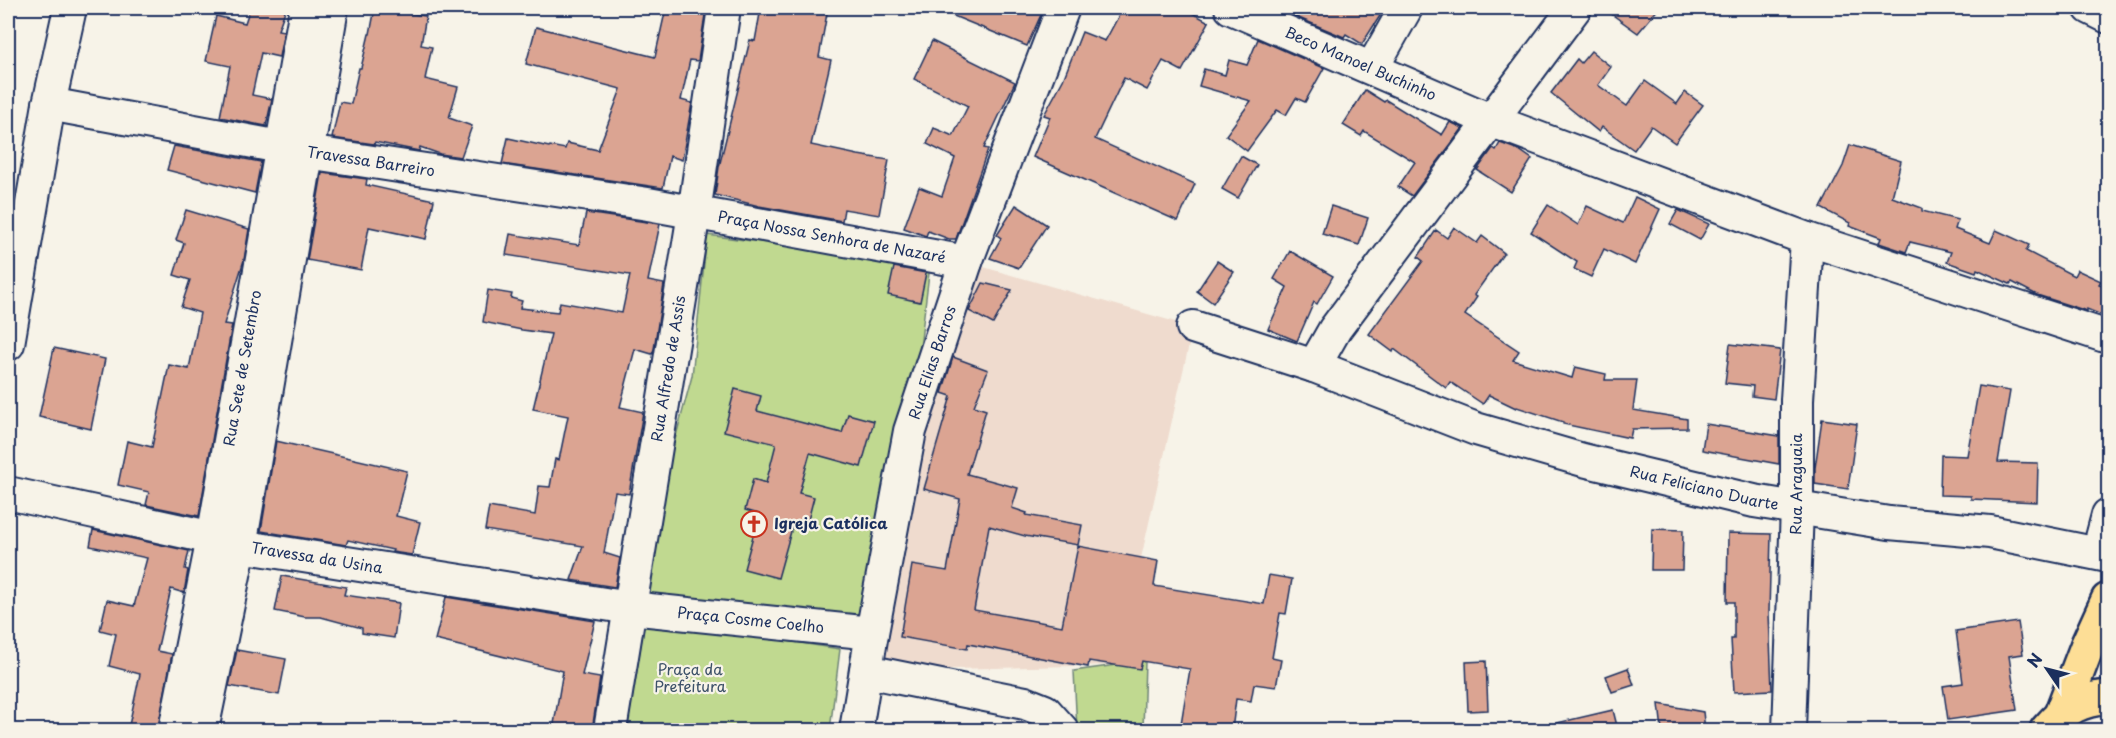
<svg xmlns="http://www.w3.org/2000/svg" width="2116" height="738" viewBox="0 0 2116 738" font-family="'Playpen Sans',sans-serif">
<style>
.built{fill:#efdbce}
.green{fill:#c0d990;stroke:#6e8477;stroke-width:1.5}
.building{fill:#dba492;stroke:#1b2f5e;stroke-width:1.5}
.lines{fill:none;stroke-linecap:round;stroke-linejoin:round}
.minor-casing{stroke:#1b2f5e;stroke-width:36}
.major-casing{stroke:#1b2f5e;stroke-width:38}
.minor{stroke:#f7f3e8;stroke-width:32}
.major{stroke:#fdde96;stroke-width:33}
.labels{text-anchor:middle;stroke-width:4.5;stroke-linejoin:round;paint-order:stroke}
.street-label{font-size:15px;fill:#1b2f5e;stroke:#f7f3e8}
.poi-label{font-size:15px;font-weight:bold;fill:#1b2f5e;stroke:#f7f3e8;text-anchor:start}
.park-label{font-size:15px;fill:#3c5168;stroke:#f7f3e8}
</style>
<rect width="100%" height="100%" fill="#f7f3e8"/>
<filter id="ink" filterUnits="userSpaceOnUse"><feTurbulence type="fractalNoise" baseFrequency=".0167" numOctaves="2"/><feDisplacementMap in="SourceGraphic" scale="12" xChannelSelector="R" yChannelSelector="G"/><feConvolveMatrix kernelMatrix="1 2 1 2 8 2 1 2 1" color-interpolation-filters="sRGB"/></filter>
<g filter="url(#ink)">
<!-- built -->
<path class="built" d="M966,262L1193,327L1117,665L866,671Z"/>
<!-- green -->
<g class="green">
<path d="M707,235L930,265L910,431L872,633L630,608L692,376Z"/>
<path d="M645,620L840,649L830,730H627Z"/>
<path d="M1145,661L1143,730H1077L1074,671Z"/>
</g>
<!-- building -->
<g class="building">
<path d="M250,8H286L278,30L284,31L279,57L261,53L252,95L272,99L266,126L220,117L230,66L206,61L216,16L245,23Z"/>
<path d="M375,8L426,16L421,45L432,47L425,79L458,87L449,118L472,126L461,157L440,154L420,147L419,151L375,142L374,144L332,138L340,102L351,104L359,68H361L369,34H370Z"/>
<path d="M666,8H706L698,61L690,60L681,100L692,103L682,160L670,156L663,188L502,164L508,138L549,147L550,146L565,149L567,143L598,150L621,89L526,64L536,27L655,57Z"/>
<path d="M761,8H828L819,57L831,60L811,145L858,155L889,160L879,215L844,209L842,221L759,206L715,195L719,167L750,40L755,41Z"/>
<path d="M934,8H1044L1027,46Z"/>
<path d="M1123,8H1183L1209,22L1182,71L1163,61L1147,90L1124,78L1095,139L1195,184L1178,221L1033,157L1050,117L1044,115L1063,80L1082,32L1105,41Z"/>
<path d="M1275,8H1385L1362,44L1346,34L1344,37Z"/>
<path d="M1603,8H1659L1638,33Z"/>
<path d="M1258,39L1324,68L1305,102L1296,98L1286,115L1277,110L1247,151L1226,135L1251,101L1199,86L1204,69L1225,75L1229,60L1247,65Z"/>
<path d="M932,41L1015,82L984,148L988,149L956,239H949L928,231L926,236L904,228L919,187L942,196L955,158L927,144L934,128L953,136L968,106L914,79Z"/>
<path d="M1591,51L1611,67L1598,85L1627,106L1645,81L1677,104L1685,92L1703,105L1675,143L1651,126L1634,150L1602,127L1599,132L1551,93L1577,59L1581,63Z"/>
<path d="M1365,90L1384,102L1386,100L1442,135L1450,122L1463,128L1412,196L1398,187L1415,162L1364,131L1361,136L1343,125Z"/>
<path d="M1500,143L1519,150L1532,159L1511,192L1477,170L1493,148L1496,150Z"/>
<path d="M1850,145L1901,161L1892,197L1922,208V211L1958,220L1955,229L1990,243L1996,230L2029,245L2026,251L2074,276L2077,270L2101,281L2099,284L2109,289V318L2087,309V311L2037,295L2012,282L2010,284L1977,269L1976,272L1947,262L1951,252L1910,242L1906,252L1879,243L1881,238L1849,226L1850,223L1821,208L1843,166Z"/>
<path d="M174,146L261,162L255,193L167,170Z"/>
<path d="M1241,156L1257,165L1238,198L1222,189Z"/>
<path d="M322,173L367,179L366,185L434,200L426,239L369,227L361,270L307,260Z"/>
<path d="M1635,197L1660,209L1635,264L1604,249L1591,277L1574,269L1577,262L1531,232L1548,205L1578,225L1587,206L1623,223Z"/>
<path d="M1016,205L1047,225L1019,268L990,258L1001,238L997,235Z"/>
<path d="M1331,206L1368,218L1359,245L1322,234Z"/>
<path d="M186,210L249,229L244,260L224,324L232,325L199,516L146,505L149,492L118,485L127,441L152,447L169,365L189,369L200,313L181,307L190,280L174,275L184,243L176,240Z"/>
<path d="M1678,210L1709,224L1700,240L1670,224Z"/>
<path d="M586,213L660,224L648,281L664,284L654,349L652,354L635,349L620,407L643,412L629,494L615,492L604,553L620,558L615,587L571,580L583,546L485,530L489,507L535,515L539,486L550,487L555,459L559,460L568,416L533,409L551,334L522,330L483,322L488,290L512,294L511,298L522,301L520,308L558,312L560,302L622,313L630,275L506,255L510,234L579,245Z"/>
<path d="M1454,227L1477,243L1482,236L1504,253L1474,295L1477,297L1465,315L1519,351L1513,360L1572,378L1575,367L1606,374L1605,380H1637L1633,410L1687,419V428L1632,429L1630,438L1563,424V422L1517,407L1516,408L1489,395L1483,404L1450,382L1446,388L1394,349L1393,352L1369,334L1423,261L1418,257L1436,230L1447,238Z"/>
<path d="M1290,251L1333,276L1317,304L1314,302L1297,341L1268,329L1287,287L1274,279Z"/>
<path d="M1217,261L1234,272L1213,303L1197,291Z"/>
<path d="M894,267L926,273L920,302L888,295Z"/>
<path d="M983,283L1012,290L993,324L969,311Z"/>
<path d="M1730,344L1780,350L1774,399L1752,396L1753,386L1725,383Z"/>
<path d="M54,348L105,359L91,429L39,417Z"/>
<path d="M953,357L988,370L974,406L986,410L967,474L1018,488L1012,508L1027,513L1026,515L1082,525L1078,545L1025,536L989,526L974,610L1062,626L1078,546L1158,561L1154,586L1264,604L1269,575L1292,579L1286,614L1280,613L1272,658L1281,660L1276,687L1254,684L1251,701L1236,699L1232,730H1180L1190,669L1142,661L1140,669L1089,661L1088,667L968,644L967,649L900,637L912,565L947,571L960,499L924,489L951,396L942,393Z"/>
<path d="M1979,386L2010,391L1998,462L2038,463L2037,502L1971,499V496L1940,495L1941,455L1967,456Z"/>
<path d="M735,389L761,396L757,411L842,433L848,414L874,421L861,467L810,453L799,493L814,497L806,528L793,524L778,578L744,569L759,514L745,510L753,479L766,483L776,444L724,431Z"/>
<path d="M1822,419L1857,424L1848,489L1815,484V468Z"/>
<path d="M1706,424L1779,436V464L1702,450Z"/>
<path d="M276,441L407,471L396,516L420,522L412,555L392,552L393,550L348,540L346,545L261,531Z"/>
<path d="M1652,529L1683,530L1682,570H1651Z"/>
<path d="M93,530L189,551L185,569L188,570L184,593L171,589L157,651L172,654L158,730H128L140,674L109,666L116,634L100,630L107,600L134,606L147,558L90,546Z"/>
<path d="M1728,533L1771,534L1769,613L1772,690L1734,692L1731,639H1734V602H1727Z"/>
<path d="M282,576L346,587L344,595L399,603L394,638L362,633V628L321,617H305L275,611Z"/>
<path d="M446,597L595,621L582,675L600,678L592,730H553L563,671L435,640Z"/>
<path d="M2018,622L2023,654L2009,656L2017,710L1948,720L1943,686L1963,683L1956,631Z"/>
<path d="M237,650L286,659L279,695L229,686Z"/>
<path d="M1486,661L1488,710L1468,711L1466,662Z"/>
<path d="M1628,668L1634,685L1612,692L1606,676Z"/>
<path d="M1659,704L1703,712L1705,730H1662Z"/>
<path d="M1613,710L1618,730H1558L1557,723Z"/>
</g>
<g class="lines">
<defs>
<g id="minor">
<path id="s1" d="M1231,8L1490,120L1807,239L2108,337"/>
<path d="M2090,8L2108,17"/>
<path d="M1372,68L1406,8"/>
<path id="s2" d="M49,104L307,152L648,204L966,262"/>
<path id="s3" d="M1193,327L1314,366L1476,429L1583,460L1754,501L1889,523L1990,532L2108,556"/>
<path d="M8,344L49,104L70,8"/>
<path d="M1314,366L1335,329L1575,8"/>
<path id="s4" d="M8,493L213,538L240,546L630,608L872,633"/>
<path d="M2098,553L2108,515"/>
<path d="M866,671L1025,703L1045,711L1062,730"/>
<path id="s5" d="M175,730L213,538L306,8"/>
<path d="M202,730L240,546L332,8"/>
<path id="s6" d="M610,730L694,213L724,8"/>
<path id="s7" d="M856,730L872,633L910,431L966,262L1063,8"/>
<path id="s8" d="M1789,730L1797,508V400L1807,239"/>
</g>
<g id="major">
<path d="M2062,712L2088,644L2108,600"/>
<path d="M2047,730C2067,707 2078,700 2108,697"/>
</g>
</defs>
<!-- minor casing -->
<use href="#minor" class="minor-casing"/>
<!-- major casing -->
<use href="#major" class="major-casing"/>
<!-- minor -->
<use href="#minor" class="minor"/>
<!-- major -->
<use href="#major" class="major"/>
</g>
</g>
<!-- icons -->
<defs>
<symbol id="church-ring" viewBox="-11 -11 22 22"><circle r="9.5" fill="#f7f3e8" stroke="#c8321e" stroke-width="1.5"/><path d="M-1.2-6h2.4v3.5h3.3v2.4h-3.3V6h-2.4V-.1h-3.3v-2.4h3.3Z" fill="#c8321e"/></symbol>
</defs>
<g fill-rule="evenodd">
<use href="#church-ring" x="739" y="509" width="30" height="30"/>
</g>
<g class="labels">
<!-- street labels -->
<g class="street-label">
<text dy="5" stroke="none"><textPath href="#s1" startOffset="141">Beco Manoel Buchinho</textPath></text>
<text dy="5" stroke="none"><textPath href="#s2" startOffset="327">Travessa Barreiro</textPath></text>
<text dy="5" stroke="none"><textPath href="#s2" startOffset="794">Praça Nossa Senhora de Nazaré</textPath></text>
<text dy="5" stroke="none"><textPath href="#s7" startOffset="376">Rua Elias Barros</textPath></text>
<text dy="5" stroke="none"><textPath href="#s5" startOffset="368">Rua Sete de Setembro</textPath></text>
<text dy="5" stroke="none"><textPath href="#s6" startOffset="366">Rua Alfredo de Assis</textPath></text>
<text dy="5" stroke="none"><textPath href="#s8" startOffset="246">Rua Araguaia</textPath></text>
<text dy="5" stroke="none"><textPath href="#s3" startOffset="537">Rua Feliciano Duarte</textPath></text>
<text dy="5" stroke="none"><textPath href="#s4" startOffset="316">Travessa da Usina</textPath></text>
<text dy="5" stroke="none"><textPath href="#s4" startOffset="754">Praça Cosme Coelho</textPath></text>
</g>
<!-- poi labels -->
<g class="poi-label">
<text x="774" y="529">Igreja Católica</text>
</g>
<!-- park labels -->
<g class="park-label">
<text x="690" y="675">Praça da<tspan x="690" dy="17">Prefeitura</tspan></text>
</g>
</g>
<!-- margin -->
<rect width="2116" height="738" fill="none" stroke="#f7f3e8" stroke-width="30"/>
<rect x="15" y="15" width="2086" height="708" fill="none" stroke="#1b2f5e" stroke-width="2" filter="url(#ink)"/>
<!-- north arrow -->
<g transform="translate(2047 669) rotate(305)" stroke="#f7f3e8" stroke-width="4.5" paint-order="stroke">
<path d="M0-4.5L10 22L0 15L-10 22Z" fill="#1b2f5e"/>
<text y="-9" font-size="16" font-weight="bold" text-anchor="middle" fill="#1b2f5e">N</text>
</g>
</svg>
